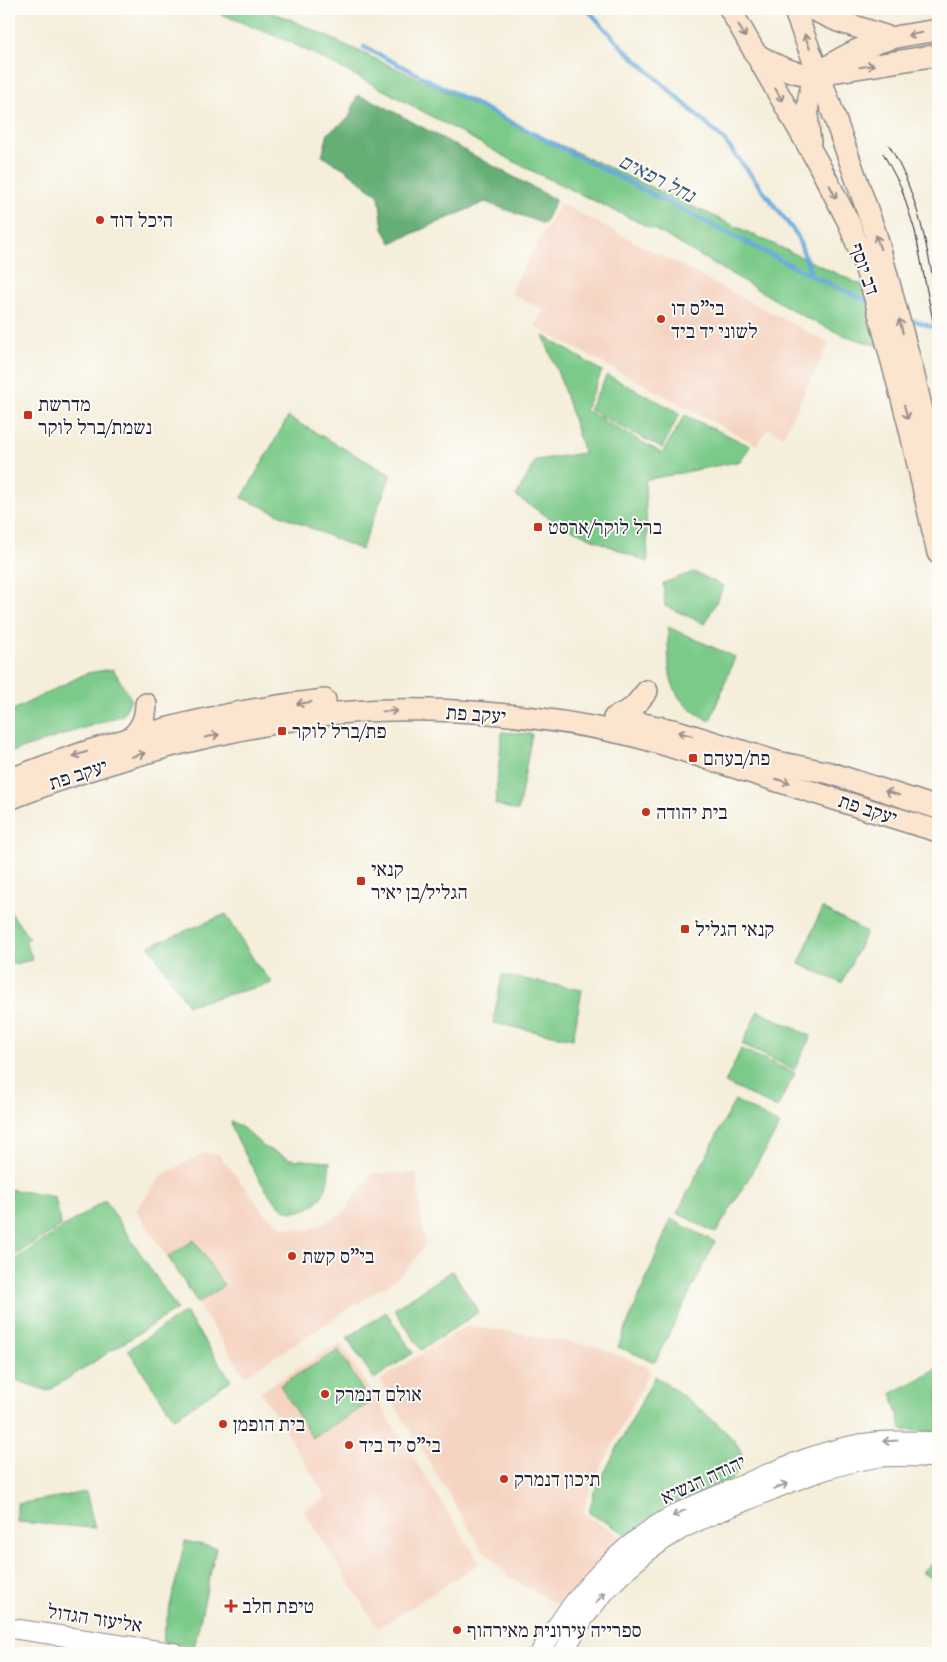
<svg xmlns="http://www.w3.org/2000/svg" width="947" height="1662" viewBox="0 0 947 1662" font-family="'IM FELL Great Primer','Frank Ruhl Libre',serif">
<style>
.built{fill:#f5d3c1}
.green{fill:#7cca8a;stroke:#4f7662}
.forest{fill:#65ae76;stroke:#446858}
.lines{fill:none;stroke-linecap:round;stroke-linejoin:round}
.stream{stroke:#68aadc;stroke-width:4.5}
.tertiary-casing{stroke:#8b888a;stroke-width:21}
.secondary-casing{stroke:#8b888a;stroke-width:24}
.tertiary{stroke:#fff;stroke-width:19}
.secondary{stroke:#fbe5cf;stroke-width:21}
.tram{stroke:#22223b;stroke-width:1}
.oneway{stroke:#998d8c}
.oneway2{stroke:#9c9ca7}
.poi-dot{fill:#c8321e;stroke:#fdfcf7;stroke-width:2}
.labels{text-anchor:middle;stroke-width:4;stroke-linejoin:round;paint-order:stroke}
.poi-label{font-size:20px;fill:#22223b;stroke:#fdfcf7;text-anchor:start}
.street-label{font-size:20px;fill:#22223b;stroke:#fdfcf7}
.water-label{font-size:21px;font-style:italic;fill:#3e587b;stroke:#fdfcf7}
</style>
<rect width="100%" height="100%" fill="#fdfcf7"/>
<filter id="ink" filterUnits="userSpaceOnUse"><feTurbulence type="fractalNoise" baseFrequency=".02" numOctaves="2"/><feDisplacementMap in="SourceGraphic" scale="10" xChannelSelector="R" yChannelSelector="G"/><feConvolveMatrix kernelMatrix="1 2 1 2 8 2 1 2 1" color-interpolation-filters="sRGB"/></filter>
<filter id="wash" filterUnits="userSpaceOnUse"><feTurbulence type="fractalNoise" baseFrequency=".0096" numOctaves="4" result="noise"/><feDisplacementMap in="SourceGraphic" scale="20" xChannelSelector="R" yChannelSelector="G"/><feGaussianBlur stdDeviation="1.12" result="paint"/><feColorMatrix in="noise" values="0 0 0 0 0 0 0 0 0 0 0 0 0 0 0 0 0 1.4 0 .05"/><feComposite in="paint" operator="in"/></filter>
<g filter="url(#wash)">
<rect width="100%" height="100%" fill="#f4eeda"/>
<!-- built -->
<g class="built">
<path d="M560,203L829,343L783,436L768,428L757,445L535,327L544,310L510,293Z"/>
<path d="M203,1153L219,1154L265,1214L283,1227L308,1230L343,1214L372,1173H416L425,1245L409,1267L394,1280L245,1376L136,1210L163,1175Z"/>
<path d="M466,1326L511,1332L598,1347L651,1369L590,1489L583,1513L625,1539L562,1607L508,1576L481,1548L380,1380Z"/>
<path d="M340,1342L480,1563L378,1628L304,1511L326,1497L261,1392Z"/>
</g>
<!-- green -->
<g class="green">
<path d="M200,9H261L292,20L868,288L884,348L843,335L808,319L663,234L522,166L391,94L290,42L216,12Z"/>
<path d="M543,335L602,371L585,410L662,453L685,415L750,446L741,461L645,480L648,562L599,542L554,521L516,496L536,460L584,453L562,384Z"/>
<path d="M607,375L680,413L662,448L589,410Z"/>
<path d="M288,417L391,475L361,550L242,498Z"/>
<path d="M694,572L724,586L705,624L665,606L663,583Z"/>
<path d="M668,627L735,657L710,721C703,717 695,713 689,708C664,687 669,657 668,627Z"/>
<path d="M113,669L131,699L123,715L9,753V712L87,673Z"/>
<path d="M502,732L532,734L518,811L495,804Z"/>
<path d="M822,908L866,932L842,983L799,964Z"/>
<path d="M9,910L29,938L25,941L33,960L9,965Z"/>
<path d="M226,914L257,965L273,983L188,1005L149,946Z"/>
<path d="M502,975L582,990L573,1039L493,1023Z"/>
<path d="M758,1011L811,1036L794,1070L742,1044Z"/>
<path d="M741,1049L795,1073L777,1108L725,1083Z"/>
<path d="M735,1100L780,1125L716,1233L677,1213Z"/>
<path d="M231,1121L243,1128L264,1147L290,1159L330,1162C328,1181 327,1199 308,1208C301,1211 293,1214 286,1210C266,1200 244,1151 233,1131Z"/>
<path d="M9,1189L55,1197L61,1226L9,1259Z"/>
<path d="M105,1200L177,1309L48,1391L9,1378V1263Z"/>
<path d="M671,1219L715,1242L655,1362L618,1347Z"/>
<path d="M194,1240L224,1286L198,1303L168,1257Z"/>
<path d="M452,1271L479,1312L421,1350L394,1309Z"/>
<path d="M185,1312L231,1380L174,1418L128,1350Z"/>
<path d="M386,1312L413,1353L374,1379L347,1338Z"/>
<path d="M339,1350L370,1403L312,1438L280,1385Z"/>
<path d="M938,1369V1432L902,1430L892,1393Z"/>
<path d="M655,1376C673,1388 739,1435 742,1455C743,1465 738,1472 732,1479L628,1535L589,1513L594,1492Z"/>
<path d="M86,1492L95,1528L17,1522V1504Z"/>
<path d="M185,1541L216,1548L194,1648L162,1641Z"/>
<path d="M938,1559V1582L921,1572Z"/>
</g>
<!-- forest -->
<path class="forest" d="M357,95L376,102L556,200L544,224L485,202L391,243L383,229L379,196L345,169L322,156L328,133L349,118Z"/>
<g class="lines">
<!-- stream -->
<g class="stream">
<path d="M587,9L622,47L724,140L797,235L812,276"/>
<path d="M364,47L812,276L869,302"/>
<path d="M904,317L938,329"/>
</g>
</g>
</g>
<g filter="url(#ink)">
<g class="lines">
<defs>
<g id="tertiary">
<path d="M9,1628L175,1653"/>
<path d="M540,1653C571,1598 619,1544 676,1514C697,1503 720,1495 742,1485C783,1467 828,1447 874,1442C895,1440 917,1441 938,1442"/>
<path d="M563,1653C589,1602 632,1557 682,1529C703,1518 726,1509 748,1500C789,1483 830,1465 874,1458C895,1455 917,1457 938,1458"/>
</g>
<g id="secondary">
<path d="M730,9L817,161L849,223L860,252L873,291L909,425L938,553"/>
<path d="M794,9L827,96L876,235L913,372L938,479"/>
<path d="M811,9L838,21L891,38"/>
<path d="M755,53C773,65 791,74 813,75L938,55"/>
<path d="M810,142C807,123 805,99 814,82C824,62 869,44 889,39C905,34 922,33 938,30"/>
<path d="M614,718L633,708L647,691"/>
<path d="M619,719L677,731L777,762L830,773L938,808"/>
<path d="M126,741C140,732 146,720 146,704"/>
<path d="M9,780C108,740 219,711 325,700"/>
<path d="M9,799C79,771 151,749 225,733C262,725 300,717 339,713C431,704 535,714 626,734C657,741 687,752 718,762C791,785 864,809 938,831"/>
</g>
</defs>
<!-- tertiary casing -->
<use href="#tertiary" class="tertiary-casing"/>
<!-- secondary casing -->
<use href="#secondary" class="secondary-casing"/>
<!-- tertiary -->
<use href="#tertiary" class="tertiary"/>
<!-- secondary -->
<use href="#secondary" class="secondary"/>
<!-- tram -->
<g class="tram">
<path d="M889,145C919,196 927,248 938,305"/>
<path d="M883,153L901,187L915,231L938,346"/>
</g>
</g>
<!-- one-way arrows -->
<defs><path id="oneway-shaft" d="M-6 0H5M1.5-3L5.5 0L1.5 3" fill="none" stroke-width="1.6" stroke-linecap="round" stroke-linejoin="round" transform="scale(1.25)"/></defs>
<g class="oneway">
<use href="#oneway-shaft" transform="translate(742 31) rotate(61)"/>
<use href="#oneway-shaft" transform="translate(915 34) rotate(170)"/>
<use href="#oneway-shaft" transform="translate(807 41) rotate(-110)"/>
<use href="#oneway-shaft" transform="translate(867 66) rotate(-9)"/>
<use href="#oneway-shaft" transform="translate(779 95) rotate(60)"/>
<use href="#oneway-shaft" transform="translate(833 192) rotate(63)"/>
<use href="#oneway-shaft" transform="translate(878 242) rotate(-107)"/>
<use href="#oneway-shaft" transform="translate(901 326) rotate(-104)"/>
<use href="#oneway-shaft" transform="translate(906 412) rotate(75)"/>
<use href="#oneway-shaft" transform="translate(304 703) rotate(173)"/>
<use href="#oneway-shaft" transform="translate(390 711) rotate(-1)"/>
<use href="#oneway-shaft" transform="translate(685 734) rotate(-164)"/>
<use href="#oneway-shaft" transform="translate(212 736) rotate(-12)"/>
<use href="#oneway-shaft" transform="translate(80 754) rotate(162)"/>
<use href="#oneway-shaft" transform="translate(138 755) rotate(-16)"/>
<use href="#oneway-shaft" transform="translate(783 781) rotate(18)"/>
<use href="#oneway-shaft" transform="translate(892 793) rotate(-162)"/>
</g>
<g class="oneway2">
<use href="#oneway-shaft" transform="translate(890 1441) rotate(176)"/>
<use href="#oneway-shaft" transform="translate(781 1486) rotate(-22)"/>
<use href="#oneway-shaft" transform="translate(679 1513) rotate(153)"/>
<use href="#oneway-shaft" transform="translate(600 1598) rotate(-49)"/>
</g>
</g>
<!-- markers -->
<g class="poi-dot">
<circle cx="100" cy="220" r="5"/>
<circle cx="661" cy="319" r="5"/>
<rect x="23" y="410" width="10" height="10" rx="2.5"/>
<rect x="533" y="522" width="10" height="10" rx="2.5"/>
<rect x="277" y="726" width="10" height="10" rx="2.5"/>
<rect x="688" y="753" width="10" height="10" rx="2.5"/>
<circle cx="646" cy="812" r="5"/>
<rect x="356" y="876" width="10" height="10" rx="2.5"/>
<rect x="680" y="924" width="10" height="10" rx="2.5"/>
<circle cx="292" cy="1256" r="5"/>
<circle cx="325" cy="1394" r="5"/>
<circle cx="223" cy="1424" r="5"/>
<circle cx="349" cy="1445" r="5"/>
<circle cx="504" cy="1479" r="5"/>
<path d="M228.5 1598.5h5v5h5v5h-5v5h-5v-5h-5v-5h5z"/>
<circle cx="457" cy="1630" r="5"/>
</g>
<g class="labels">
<!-- poi labels -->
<g class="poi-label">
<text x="110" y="227">היכל דוד</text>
<text x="671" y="315">בי"ס דו<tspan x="671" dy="23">לשוני יד ביד</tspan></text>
<text x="38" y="411">מדרשת<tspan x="38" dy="23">נשמת/ברל לוקר</tspan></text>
<text x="548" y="534">ברל לוקר/ארסט</text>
<text x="292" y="738">פת/ברל לוקר</text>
<text x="703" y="765">פת/בעהם</text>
<text x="656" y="819">בית יהודה</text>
<text x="371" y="876">קנאי<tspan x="371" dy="23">הגליל/בן יאיר</tspan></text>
<text x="695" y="936">קנאי הגליל</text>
<text x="302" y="1263">בי"ס קשת</text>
<text x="335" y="1401">אולם דנמרק</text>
<text x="233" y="1431">בית הופמן</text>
<text x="359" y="1452">בי"ס יד ביד</text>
<text x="514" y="1486">תיכון דנמרק</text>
<text x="242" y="1613">טיפת חלב</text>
<text x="467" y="1637">ספרייה עירונית מאירהוף</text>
</g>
<!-- street labels -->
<g class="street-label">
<text transform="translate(865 269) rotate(71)" y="7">דב יוסף</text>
<text transform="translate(476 714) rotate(4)" y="7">יעקב פת</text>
<text transform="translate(78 774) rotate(-18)" y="7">יעקב פת</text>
<text transform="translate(868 809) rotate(18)" y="7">יעקב פת</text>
<text transform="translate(703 1479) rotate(-25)" y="7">יהודה הנשיא</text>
<text transform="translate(95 1618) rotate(9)" y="7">אליעזר הגדול</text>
</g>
<!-- water labels -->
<g class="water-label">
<text transform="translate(657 178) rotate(27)" y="7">נחל רפאים</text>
</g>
</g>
<!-- margin -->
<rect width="947" height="1662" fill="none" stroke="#fdfcf7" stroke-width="30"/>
</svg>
